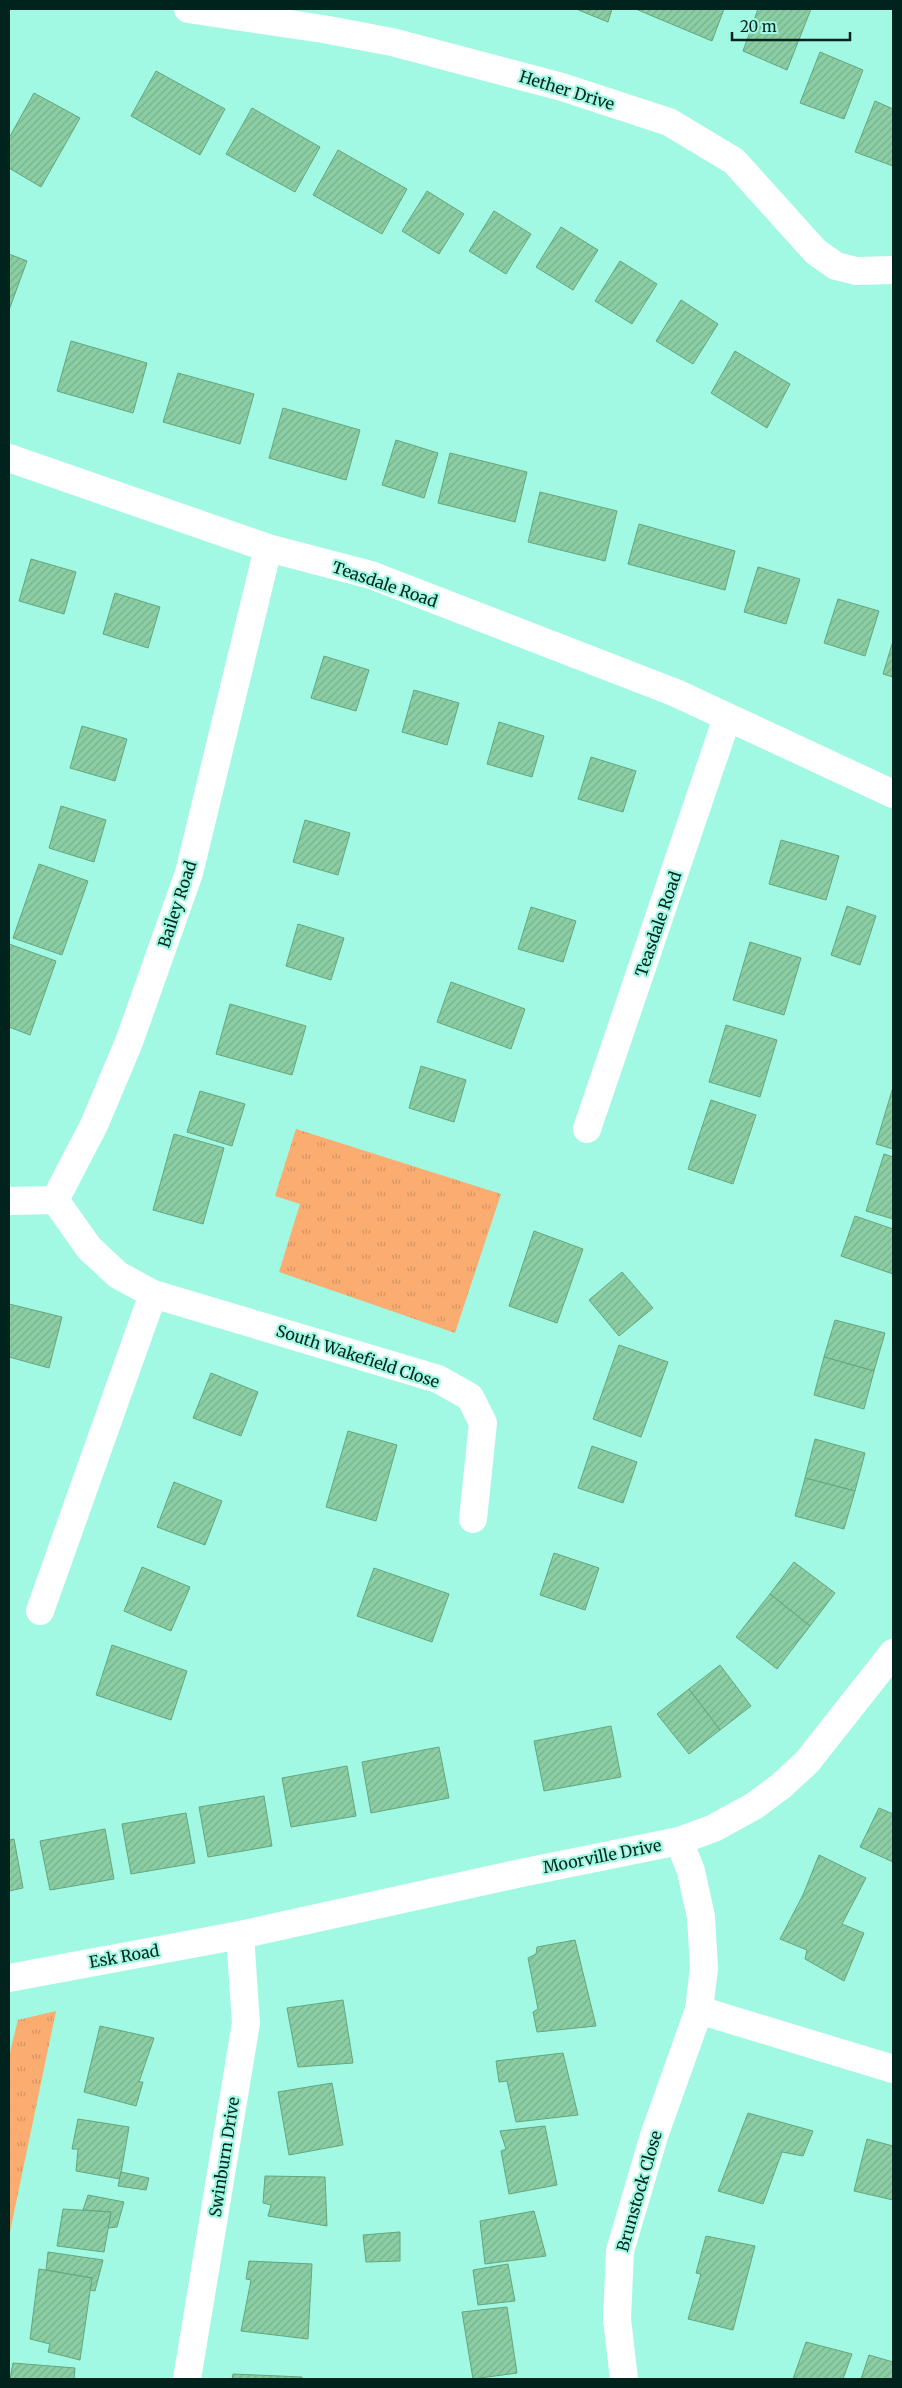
<svg xmlns="http://www.w3.org/2000/svg" width="902" height="2388" viewBox="0 0 902 2388" font-family="Merriweather,serif">
<style>
.grass{fill:url(#grass-tufts)}
.building{fill:url(#building-hatch);stroke:#64a67e}
.lines{fill:none;stroke-linecap:round;stroke-linejoin:round}
.minor{stroke:#fff;stroke-width:28}
.labels{text-anchor:middle;stroke-width:4.5;stroke-linejoin:round;paint-order:stroke}
.street-label{font-size:16px;fill:#00241d;stroke:#a1f9e3}
</style>
<defs>
<pattern id="grass-tufts" width="24" height="20" patternUnits="userSpaceOnUse" patternTransform="scale(1.25)"><rect width="24" height="20" fill="#fbac71"/><path d="M3 7l-1-3M5 7V3M7 7l1-3M15 17l-1-3M17 17v-4M19 17l1-3" fill="none" stroke="#d59461"/></pattern>
<pattern id="building-hatch" width="6" height="6" patternUnits="userSpaceOnUse" patternTransform="scale(1.25)"><rect width="6" height="6" fill="#8bcea4"/><path d="M-1 1l2-2M0 6l6-6M5 7l2-2" fill="none" stroke="#76b18d"/></pattern>
</defs>
<rect width="100%" height="100%" fill="#a1f9e3"/>
<!-- grass -->
<g class="grass">
<path d="M296,1129L501,1194L455,1333L279,1272L300,1204L275,1196Z"/>
<path d="M56,2011L10,2232L9,2239V2056L18,2020Z"/>
</g>
<!-- building -->
<g class="building">
<path d="M576,9H612L608,22Z"/>
<path d="M639,9H724L712,41L638,10Z"/>
<path d="M758,9H811L787,70L743,51Z"/>
<path d="M820,52L863,70L844,119L800,103Z"/>
<path d="M156,71L225,109L200,155L131,116Z"/>
<path d="M34,93L80,118L41,187L9,168V138Z"/>
<path d="M875,101L893,109V166L855,152Z"/>
<path d="M252,108L320,147L295,192L226,154Z"/>
<path d="M338,150L407,189L382,234L313,195Z"/>
<path d="M427,191L464,214L439,254L402,231Z"/>
<path d="M494,211L531,234L506,274L469,251Z"/>
<path d="M561,227L598,250L573,290L536,267Z"/>
<path d="M9,254L27,261L9,310Z"/>
<path d="M620,261L657,284L632,324L595,301Z"/>
<path d="M681,300L718,324L693,364L656,341Z"/>
<path d="M71,341L147,363L133,413L57,391Z"/>
<path d="M735,351L790,384L767,428L711,393Z"/>
<path d="M178,373L254,394L240,444L163,422Z"/>
<path d="M283,408L360,430L346,480L269,458Z"/>
<path d="M396,440L438,453L424,498L382,485Z"/>
<path d="M450,453L527,472L515,522L438,503Z"/>
<path d="M540,492L617,511L605,561L528,542Z"/>
<path d="M639,524L735,551L725,590L628,564Z"/>
<path d="M31,559L76,572L64,614L19,601Z"/>
<path d="M758,567L800,579L786,624L744,612Z"/>
<path d="M115,593L160,607L148,648L103,634Z"/>
<path d="M838,599L879,611L865,656L824,643Z"/>
<path d="M893,641V677L883,674Z"/>
<path d="M324,656L369,670L356,711L311,698Z"/>
<path d="M414,690L459,703L447,745L402,732Z"/>
<path d="M499,722L544,736L532,777L487,764Z"/>
<path d="M82,726L127,739L115,781L70,768Z"/>
<path d="M591,757L636,771L623,812L578,799Z"/>
<path d="M61,806L106,820L94,862L49,848Z"/>
<path d="M305,820L350,833L338,875L293,862Z"/>
<path d="M781,840L839,856L826,900L769,884Z"/>
<path d="M39,864L88,881L62,955L13,938Z"/>
<path d="M847,906L876,916L860,965L831,955Z"/>
<path d="M531,907L576,921L563,962L518,949Z"/>
<path d="M298,924L344,938L331,980L286,966Z"/>
<path d="M750,942L801,958L784,1015L733,1000Z"/>
<path d="M9,944L56,961L30,1035L9,1027Z"/>
<path d="M451,982L525,1009L511,1049L437,1022Z"/>
<path d="M230,1004L306,1026L292,1075L216,1054Z"/>
<path d="M726,1025L777,1040L760,1097L709,1082Z"/>
<path d="M421,1066L466,1080L454,1122L409,1108Z"/>
<path d="M893,1087V1149L876,1144Z"/>
<path d="M200,1091L245,1104L232,1146L187,1132Z"/>
<path d="M711,1100L756,1115L733,1184L688,1169Z"/>
<path d="M174,1134L224,1148L203,1224L153,1210Z"/>
<path d="M884,1154L893,1157V1219L866,1211Z"/>
<path d="M855,1216L893,1229V1274L841,1256Z"/>
<path d="M534,1231L583,1249L557,1323L509,1306Z"/>
<path d="M622,1272L653,1308L619,1336L589,1300Z"/>
<path d="M9,1304L62,1317L49,1368L9,1357Z"/>
<path d="M835,1320L885,1333L874,1371L824,1357Z"/>
<path d="M619,1345L668,1362L641,1437L593,1419Z"/>
<path d="M824,1357L874,1371L864,1409L814,1395Z"/>
<path d="M211,1373L258,1392L241,1436L193,1418Z"/>
<path d="M348,1431L397,1445L376,1521L326,1507Z"/>
<path d="M815,1439L865,1453L855,1491L805,1478Z"/>
<path d="M592,1446L637,1462L623,1503L578,1488Z"/>
<path d="M805,1478L855,1491L844,1529L795,1516Z"/>
<path d="M174,1482L222,1501L205,1545L157,1527Z"/>
<path d="M554,1553L599,1568L585,1610L540,1595Z"/>
<path d="M794,1562L835,1593L810,1626L770,1594Z"/>
<path d="M142,1567L190,1587L171,1631L124,1611Z"/>
<path d="M374,1568L449,1594L432,1642L357,1616Z"/>
<path d="M770,1594L810,1626L777,1669L736,1637Z"/>
<path d="M112,1645L187,1671L171,1720L96,1695Z"/>
<path d="M720,1665L751,1706L720,1730L689,1689Z"/>
<path d="M689,1689L720,1730L689,1754L657,1714Z"/>
<path d="M611,1726L621,1777L544,1791L534,1741Z"/>
<path d="M439,1747L449,1798L371,1813L362,1762Z"/>
<path d="M347,1766L356,1816L291,1827L282,1778Z"/>
<path d="M264,1796L272,1846L208,1857L199,1807Z"/>
<path d="M879,1808L893,1814V1862L860,1847Z"/>
<path d="M186,1813L195,1863L131,1874L122,1824Z"/>
<path d="M105,1829L114,1879L50,1890L40,1841Z"/>
<path d="M14,1839L23,1888L9,1891V1840Z"/>
<path d="M819,1855L866,1878L842,1924L864,1933L844,1981L805,1959L807,1950L780,1939L803,1895Z"/>
<path d="M575,1940L596,2026L537,2032L533,2012L538,2009L528,1958L536,1954L537,1947Z"/>
<path d="M343,2000L353,2063L298,2067L287,2008Z"/>
<path d="M100,2026L154,2038L139,2082H143L136,2106L84,2092Z"/>
<path d="M563,2053L578,2115L516,2122L507,2081L499,2082L496,2061Z"/>
<path d="M332,2083L343,2145L289,2155L278,2092Z"/>
<path d="M748,2113L813,2131L803,2156L782,2152L763,2204L718,2191Z"/>
<path d="M78,2119L129,2127L120,2179L76,2171L78,2149H72Z"/>
<path d="M545,2126L557,2185L509,2194L501,2151L506,2149L500,2131Z"/>
<path d="M867,2139L893,2146V2200L854,2191Z"/>
<path d="M121,2172L149,2178L146,2190L118,2186Z"/>
<path d="M265,2176L325,2177L327,2226L268,2216L271,2205L263,2203Z"/>
<path d="M88,2195L124,2202L117,2227L108,2228L111,2212L83,2210Z"/>
<path d="M63,2209L111,2212L104,2252L57,2246Z"/>
<path d="M534,2211L546,2256L485,2264L480,2221Z"/>
<path d="M400,2232V2261L366,2262L363,2235Z"/>
<path d="M706,2236L755,2246L733,2330L688,2319L701,2274L696,2273Z"/>
<path d="M48,2252L103,2260L95,2291L90,2290L92,2278L46,2270Z"/>
<path d="M249,2261L312,2264L308,2339L241,2331L251,2280L246,2279Z"/>
<path d="M508,2264L515,2301L478,2305L473,2270Z"/>
<path d="M39,2269L92,2278L80,2360L48,2352L50,2344L30,2339Z"/>
<path d="M507,2307L517,2373L473,2379L462,2312Z"/>
<path d="M806,2342L852,2354L843,2379H793Z"/>
<path d="M869,2355L893,2362V2379H861Z"/>
<path d="M13,2363L75,2368L74,2379H10Z"/>
<path d="M233,2374L302,2377V2379H232Z"/>
</g>
<g class="lines">
<!-- minor -->
<g class="minor">
<path d="M188,9L323,29L392,42L562,87L669,122L734,161L816,252L836,266L856,271L893,270"/>
<path d="M9,458L268,548L371,575L676,693L893,794"/>
<path d="M587,1129L727,718"/>
<path d="M55,1200L89,1248L118,1275L153,1294L438,1379L470,1397L483,1423L473,1519"/>
<path d="M9,1201L55,1200L94,1125L129,1042L189,873L268,548"/>
<path d="M40,1611L153,1294"/>
<path d="M9,1978L240,1935L521,1873L679,1841L714,1828L754,1806L781,1786L807,1762L893,1653"/>
<path d="M699,2010L893,2069"/>
<path d="M187,2379L246,2023L240,1935"/>
<path d="M624,2379L617,2319L620,2251L654,2136L699,2010L704,1968L701,1917L691,1871L679,1841"/>
</g>
</g>
<g class="labels">
<!-- street labels -->
<g class="street-label">
<text transform="translate(567 90) rotate(17)" y="6">Hether Drive</text>
<text transform="translate(385 584) rotate(19)" y="6">Teasdale Road</text>
<text transform="translate(177 904) rotate(-72)" y="6">Bailey Road</text>
<text transform="translate(658 924) rotate(-71)" y="6">Teasdale Road</text>
<text transform="translate(358 1356) rotate(18)" y="6">South Wakefield Close</text>
<text transform="translate(602 1856) rotate(-11)" y="6">Moorville Drive</text>
<text transform="translate(124 1956) rotate(-10)" y="6">Esk Road</text>
<text transform="translate(224 2157) rotate(-81)" y="6">Swinburn Drive</text>
<text transform="translate(639 2191) rotate(-74)" y="6">Brunstock Close</text>
</g>
</g>
<!-- border -->
<rect width="902" height="2388" fill="none" stroke="#00241d" stroke-width="20"/>
<!-- scale -->
<path d="M732 32v8h118v-8" fill="none" stroke="#00241d" stroke-width="2.5"/>
<text x="740" y="32" font-size="15" fill="#00241d" stroke="#a1f9e3" stroke-width="4" paint-order="stroke">20 m</text>
</svg>
